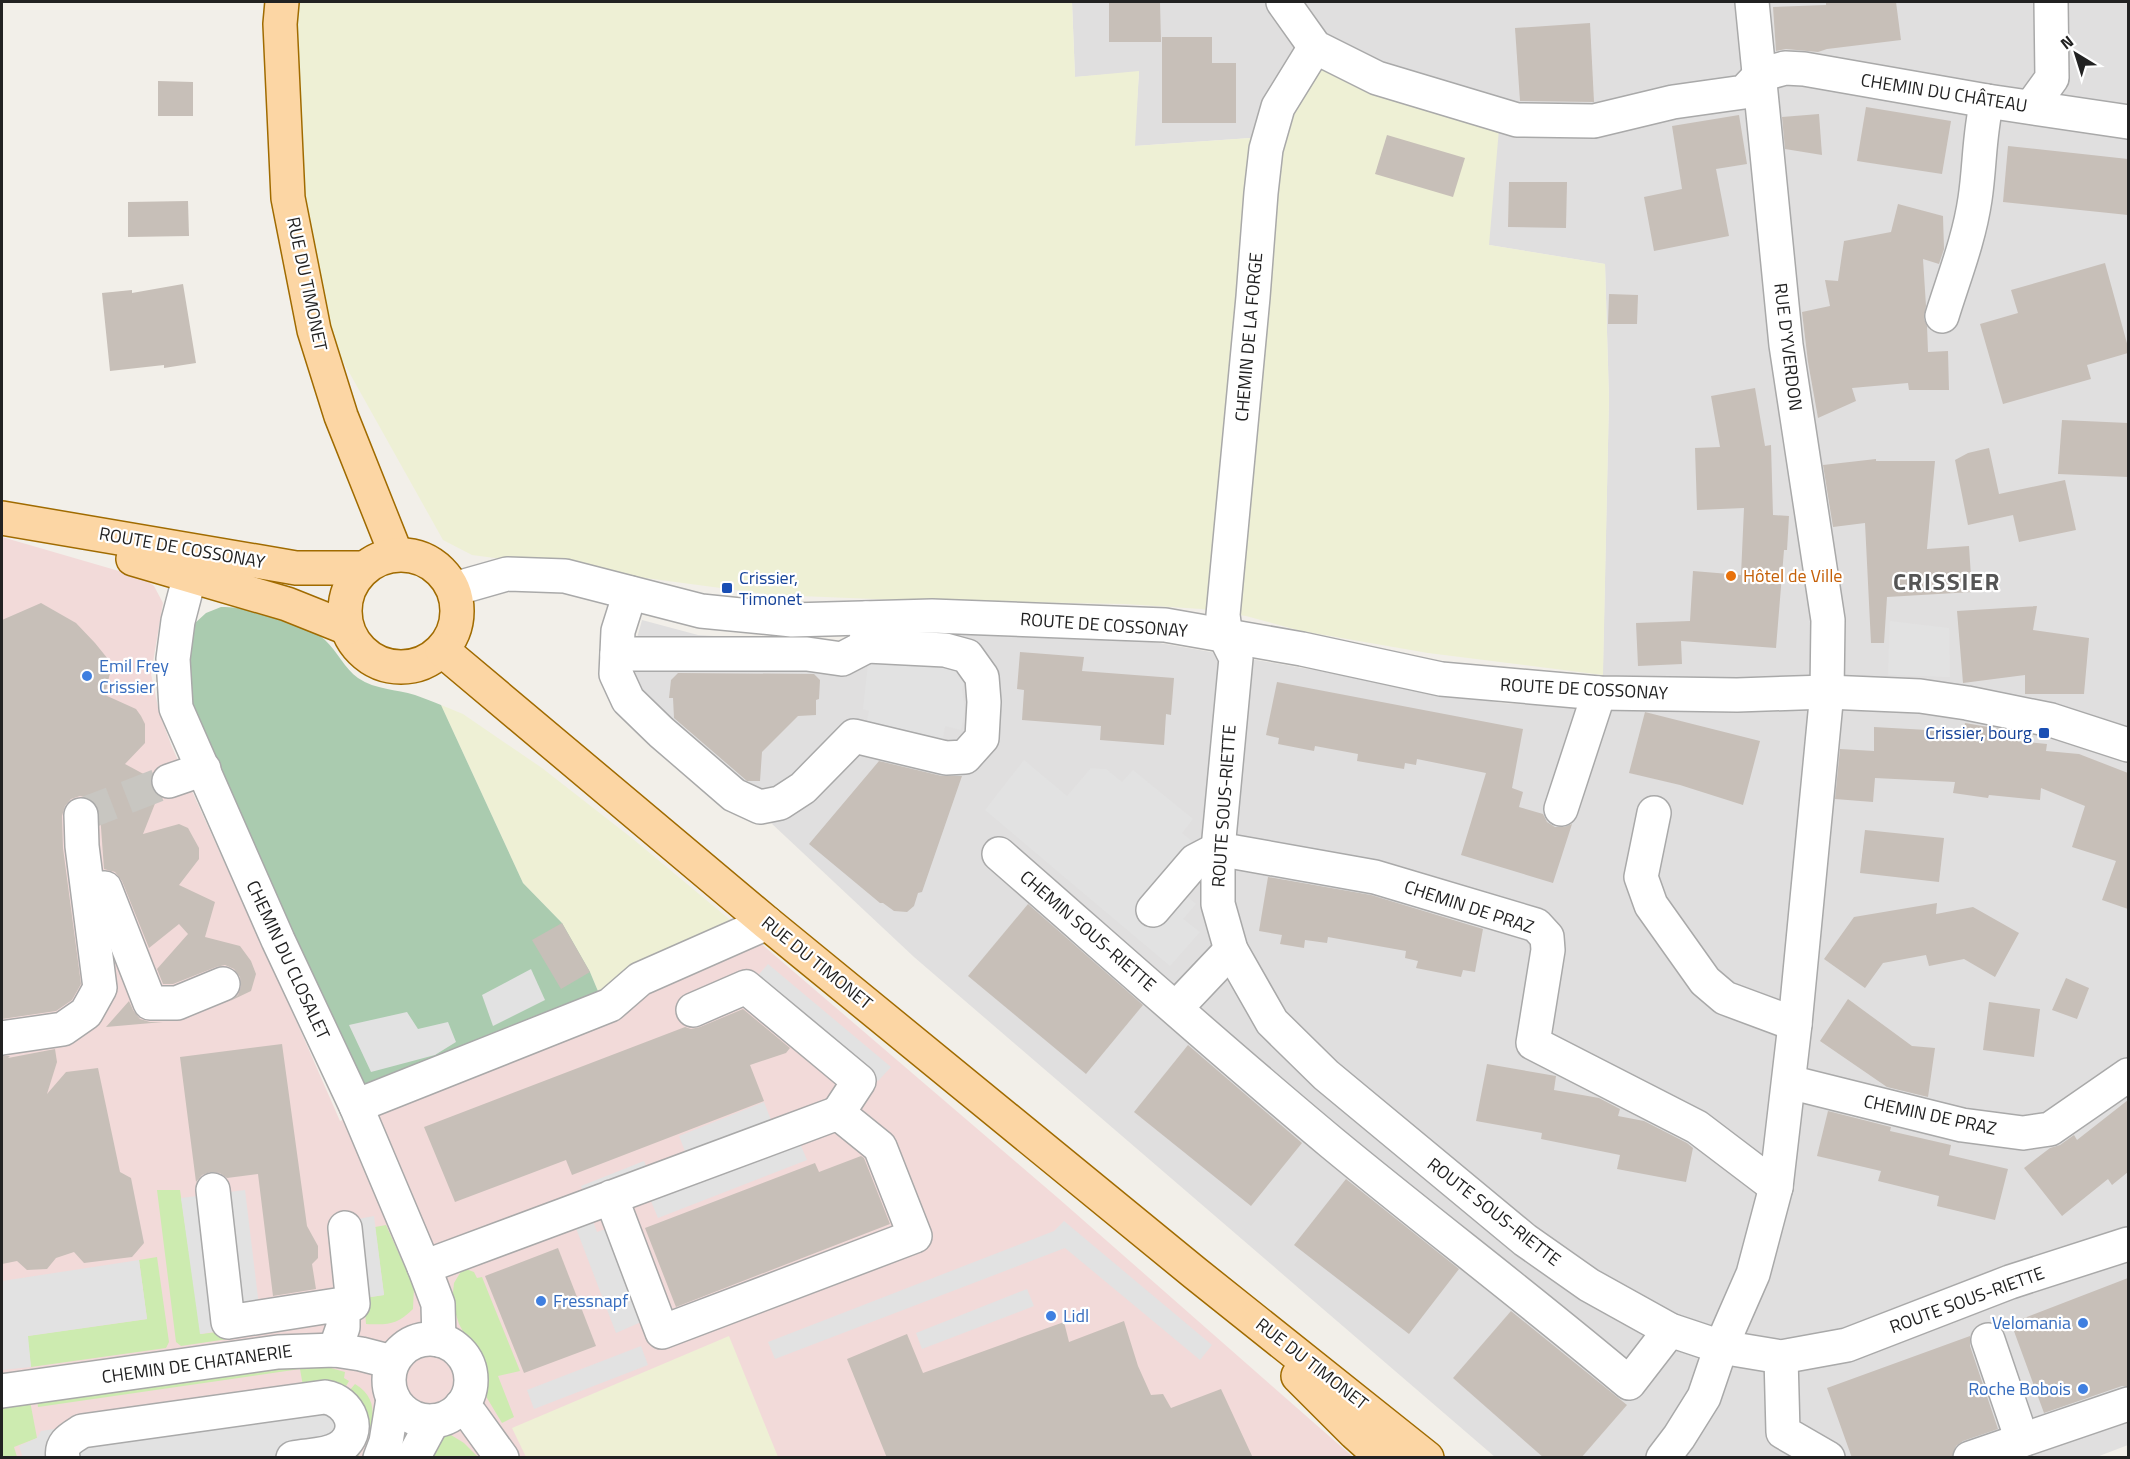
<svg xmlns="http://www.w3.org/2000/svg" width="2130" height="1459" viewBox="0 0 2130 1459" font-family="'Titillium Web',sans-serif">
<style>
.residential{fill:#e0dfdf}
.commercial{fill:#f2dad9}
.farmland{fill:#eef0d5}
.grass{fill:#cdebb0}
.cemetery{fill:#aacbaf}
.parking{fill:#e2e2e2}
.building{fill:#c7bfb8}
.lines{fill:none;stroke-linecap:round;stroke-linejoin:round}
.minor-tunnel{stroke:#c8c6c1;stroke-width:33;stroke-dasharray:33 16;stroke-linecap:butt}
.minor-casing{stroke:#a9a9a9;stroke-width:36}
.major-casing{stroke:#a06b00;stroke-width:36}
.minor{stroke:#fff;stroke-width:33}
.major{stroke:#fcd6a4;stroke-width:33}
.food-dot{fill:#e8710a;stroke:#fff;stroke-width:2}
.transit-dot{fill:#1a4fb4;stroke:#fff;stroke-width:2}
.shop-dot{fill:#3f7fe0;stroke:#fff;stroke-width:2}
.labels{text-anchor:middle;stroke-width:4.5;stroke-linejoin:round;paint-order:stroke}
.street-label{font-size:18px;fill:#222;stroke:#fff}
.food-label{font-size:18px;fill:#c56008;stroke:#fff;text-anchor:start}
.transit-label{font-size:18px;fill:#164399;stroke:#fff;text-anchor:start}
.shop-label{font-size:18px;fill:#366cbe;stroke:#fff;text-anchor:start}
.district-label{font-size:24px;font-weight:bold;letter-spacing:1.5px;fill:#555;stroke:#fff}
</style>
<rect width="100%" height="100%" fill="#f2efe9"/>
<!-- residential -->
<path class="residential" d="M1072,2H2128V1445L2094,1458L1495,1457L914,957L641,701L627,674L642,620L698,635L841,644L903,626L1154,642L1502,703L1602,709L1609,399L1605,264L1489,245L1340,78L1293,51L1251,138L1134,146L1139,72L1075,77Z"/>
<!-- commercial -->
<path class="commercial" d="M2,537L143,578L154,586L163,603L151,674L159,712L172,747L295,1018L340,1121L617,1011L643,986L758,941L1058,1198L1353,1457H2Z"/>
<!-- farmland -->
<g class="farmland">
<path d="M291,2H1072L1075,77L1139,71L1135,146L1251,138L1293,50L1340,78L1499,129L1489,245L1605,264L1609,399L1603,675L1428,653L1301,631L1246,616L1201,609L1125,604L900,600L774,595L472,555L443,540L326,331L301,188Z"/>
<path d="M441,705L463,714L542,768L633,839L735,924L600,996L590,972L562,923L523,883Z"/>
<path d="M729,1336L778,1457H526L512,1428Z"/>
</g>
<!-- grass -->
<g class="grass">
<path d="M157,1190H180L201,1334L317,1319L322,1325L181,1346L176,1342Z"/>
<path d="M386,1225L414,1287L413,1309C397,1325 388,1325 366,1324L364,1298L384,1295L375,1227Z"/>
<path d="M157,1257L169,1342L166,1348L31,1367L27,1336L147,1319L139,1260Z"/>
<path d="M463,1268L474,1272L477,1278L482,1277L520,1371L498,1376L514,1417L502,1423L487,1398L478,1359L459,1324L452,1302L454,1283Z"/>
<path d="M280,1365H320L345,1372L344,1378L349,1381L345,1388L304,1392L300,1369L38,1407L37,1399Z"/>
<path d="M355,1384C385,1402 370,1432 358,1457L344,1458L349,1391Z"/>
<path d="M30,1401L37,1438L14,1447L17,1457H2V1405Z"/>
<path d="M451,1435L464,1443L478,1457L429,1456L440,1437Z"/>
</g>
<!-- cemetery -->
<path class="cemetery" d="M221,607C251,607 303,620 325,640C337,651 345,669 358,678C376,690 396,689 415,695C424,698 433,702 441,705L523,883L562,923L590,972L600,996L370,1088L354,1085L190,709L187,656L194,624L206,613Z"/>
<!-- parking -->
<g class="parking">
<path d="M1890,621L1949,628L1950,677L1888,675Z"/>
<path d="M877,656L916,657L957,669L965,679L962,690L965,710L961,730L945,726L942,745L865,730L869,711L863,709L868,664Z"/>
<path d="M1024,760L1067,796L1091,768L1106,769L1122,782L1133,770L1193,819L1182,833L1195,844L1183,893L1196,904L1183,919L1200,932L1170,966L985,810Z"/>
<path d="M768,964L891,1067L878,1081L755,979Z"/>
<path d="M531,969L545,1000L493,1026L482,995Z"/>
<path d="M407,1012L418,1029L448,1022L456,1042L435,1055L371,1072L349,1025Z"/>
<path d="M764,1102L771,1120L686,1154L679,1136Z"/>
<path d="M799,1141L807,1160L658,1218L650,1199Z"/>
<path d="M644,1161L647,1168L584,1193L581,1186Z"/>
<path d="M245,1190L259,1306L218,1331L200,1334L181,1198Z"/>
<path d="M374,1216L384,1295L364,1298L353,1220Z"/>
<path d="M591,1216L597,1232L611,1227L648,1319L616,1333L574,1223Z"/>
<path d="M1064,1221L1212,1345L1200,1360L1065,1248L775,1359L768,1342L1054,1231Z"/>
<path d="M139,1260L147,1319L28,1336L31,1367L2,1370V1281Z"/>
<path d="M1027,1289L1034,1306L922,1349L916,1333Z"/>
<path d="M641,1346L648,1365L534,1409L527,1390Z"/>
<path d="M326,1388L344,1457L23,1458L19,1446L37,1438L41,1431Z"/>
</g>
<!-- building -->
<g class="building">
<path d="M1109,2H1160L1161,42H1109Z"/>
<path d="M1826,2H1896L1901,40L1827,49L1818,52L1786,49L1776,51L1773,7L1826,5Z"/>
<path d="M1590,23L1594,102L1520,101L1515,28Z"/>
<path d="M1162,37H1212V63H1236V123H1162Z"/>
<path d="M158,81L193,82V116H158Z"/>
<path d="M1866,107L1951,121L1942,174L1857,161Z"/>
<path d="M1819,114L1822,155L1785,149L1782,117Z"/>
<path d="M1739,115L1747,164L1716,169L1729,236L1654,251L1644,197L1682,189L1672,126Z"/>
<path d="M1387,135L1465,158L1453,197L1375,174Z"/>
<path d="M2008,146L2128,159V215L2003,202Z"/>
<path d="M1509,182H1567L1566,228L1508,227Z"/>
<path d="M188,201L189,236L128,237V202Z"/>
<path d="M1898,204L1943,216L1944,249L1939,264L1923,259L1926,306L1924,319L1927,326L1928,352L1948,351L1949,390H1909L1908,383L1852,388L1856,401L1818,418L1808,362L1802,312L1830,306L1825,280L1838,281L1844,241L1891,232Z"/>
<path d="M2105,263L2128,347V353L2087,365L2091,379L2003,404L1980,324L2018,313L2011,290Z"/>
<path d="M183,284L196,363L164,368V365L110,371L102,293L132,290V293Z"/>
<path d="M1609,294L1638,295L1637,324H1608Z"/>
<path d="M1755,388L1765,446L1771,445L1773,515L1789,516L1787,550H1784L1776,648L1681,641L1682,664L1638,666L1636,623L1690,621L1693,571L1741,575L1744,508L1697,510L1695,448L1720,447L1711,396Z"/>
<path d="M2062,420L2128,423V477L2058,474Z"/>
<path d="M1989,448L1999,494L2065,480L2076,530L2019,542L2013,515L1968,525L1955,460L1968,453Z"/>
<path d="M1876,459V461H1935L1927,549L1969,546L1972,592L1887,597L1884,643H1871L1865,523L1833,527L1823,465Z"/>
<path d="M41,603L76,623L95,643L112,664L105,695L136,709L141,716L145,724V743L125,764L151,778L152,788L158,796L143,834L179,824L188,828L199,848V859L179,885L215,902L205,937L240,946L251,961L256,974L251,991L230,1001L238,995L241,987L240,977L234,969L225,965L216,967L173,984H163L157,969L188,934L179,924L149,948L122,881L115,872L104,869L100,814L97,806L89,798L80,796L71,799L65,806L62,816L63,848L81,984L72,1000L56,1011L2,1019V620Z"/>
<path d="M2037,606L2033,630L2089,638L2084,694H2025V675L1963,683L1957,611Z"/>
<path d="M1020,652L1084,657L1082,671L1174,678L1171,715L1166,714L1164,745L1100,740L1101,726L1022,720L1024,690L1017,689Z"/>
<path d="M678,673L814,674L820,680L819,699L816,700V715L798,716L762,752L760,781H747L674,718L673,698H669L671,680Z"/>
<path d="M1277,682L1523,729L1512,788L1523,792L1519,807L1543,814L1547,822L1555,827H1564L1572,824L1553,883L1461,855L1486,773L1417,759L1416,765L1405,763L1404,769L1357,761L1358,754L1315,746L1314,751L1278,744L1279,738L1266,735Z"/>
<path d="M1645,712L1760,741L1743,805L1680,785L1629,773Z"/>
<path d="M1965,723L2000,729L1998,739L2047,744L2046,751L2079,754L2128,773V909L2102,900L2116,861L2072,847L2085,806L2041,788L2040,800L1989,795L1988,798L1953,793L1955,782L1875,778L1873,802L1835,799L1840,749L1874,751V727L1963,732Z"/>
<path d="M879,761L942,776H962L922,892L918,893L914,906L907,912L894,911L883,903H880L809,844Z"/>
<path d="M1865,830L1944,838L1939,882L1860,873Z"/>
<path d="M1268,877L1371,895L1483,929L1475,972L1463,970L1461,977L1416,968L1418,961L1405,958L1406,951L1328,937L1327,943L1305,940L1304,948L1280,944L1282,935L1259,931Z"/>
<path d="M1937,903L1936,914L1973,907L2019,933L1995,977L1964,959L1929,966L1926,955L1883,963L1865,988L1824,959L1854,917Z"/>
<path d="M1028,904L1143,1005L1086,1074L968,976Z"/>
<path d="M562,923L590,972L561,989L532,940Z"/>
<path d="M2066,978L2089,988L2077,1019L2052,1010Z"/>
<path d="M1848,999L1912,1046L1935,1048L1928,1097L1887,1087L1820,1041Z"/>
<path d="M129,1001L133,1010L140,1019L150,1022H163L106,1027Z"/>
<path d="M1989,1002L2040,1009L2034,1057L1983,1050Z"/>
<path d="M743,1009L790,1048L786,1053L750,1065L764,1101L572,1175L566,1160L455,1202L424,1127L685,1027L691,1029L700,1027Z"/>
<path d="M282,1044L307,1226L318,1246V1258L312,1264L316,1289L273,1296L258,1174L227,1178L220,1173L210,1172L202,1175L196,1182L180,1057Z"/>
<path d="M1188,1045L1302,1143L1251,1206L1134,1112Z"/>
<path d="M55,1049L57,1062L47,1094L66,1072L98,1068L120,1172L131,1178L144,1243L132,1257L84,1263L74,1252L56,1258L47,1269L27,1270L17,1261L2,1264V1056H10L8,1058Z"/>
<path d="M1487,1064L1556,1076L1554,1090L1599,1098L1620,1109L1618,1116L1644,1121L1687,1143L1693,1148L1686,1182L1617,1169L1620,1155L1541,1139L1542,1133L1476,1121Z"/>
<path d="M2128,1100V1172L2112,1185L2108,1179L2062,1216L2024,1168L2050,1148L2060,1145L2074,1135L2077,1140Z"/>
<path d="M1828,1111L1891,1127L1890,1131L1951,1145L1949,1155L2008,1169L1995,1220L1937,1206L1939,1196L1878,1181L1881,1171L1817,1156Z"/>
<path d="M861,1156L864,1158L890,1224L676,1307L645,1228L815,1163L819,1172Z"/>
<path d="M1346,1179L1459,1269L1409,1334L1294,1245Z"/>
<path d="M558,1248L596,1346L524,1373L485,1276Z"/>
<path d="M2128,1278V1386H2122L2044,1413L2011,1323Z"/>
<path d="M1511,1311L1627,1405L1581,1458H1544L1453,1378Z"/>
<path d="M1124,1321L1138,1366L1151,1395L1163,1394L1171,1408L1221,1389L1253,1458H887L847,1359L907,1334L923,1373L1064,1322L1069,1342Z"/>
<path d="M1970,1336V1346L1998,1429L1963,1441L1956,1446L1952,1458H1852L1827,1388Z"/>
</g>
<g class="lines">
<!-- minor-tunnel -->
<path class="minor-tunnel" d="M81,815L169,781"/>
<defs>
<g id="minor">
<path d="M1283,2L1315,47L1377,78L1517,120L1594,121L1673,102L1744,92L1760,75L1785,68L1804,69L1987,101L2128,122"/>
<path d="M1315,47L1278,107L1266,149L1261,193L1253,297L1223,615L1226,638L1236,658L1218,849V904L1231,950L1272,1022L1326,1075L1525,1240L1589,1285L1670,1330L1721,1347L1781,1357L1847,1345L2010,1282L2128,1244"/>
<path d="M2031,107L2052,78L2051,2"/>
<path d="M1942,316C1954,277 1969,240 1975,199C1980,166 1979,134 1987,101"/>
<path d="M190,575L178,621L173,659L176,708L278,940L356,1106L424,1267L438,1304L439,1340"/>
<path d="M454,589L507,574L565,576L701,611L792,620L932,616L1165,625L1302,649L1441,679L1599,693L1737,695L1827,692L1920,696L1967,703L2051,720L2128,745"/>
<path d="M630,593L618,631L616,674L628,700L661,732L734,795L760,807L780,803L803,788L854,736L946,758L965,757L982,738L984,702L982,677L967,656L945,650L867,646L866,618"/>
<path d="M617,654H807L842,659L867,646"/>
<path d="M169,781L204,769"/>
<path d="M1561,809L1599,693"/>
<path d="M1654,813L1641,877L1651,905L1705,981L1725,998L1795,1024"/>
<path d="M999,854C1110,951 1219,1049 1332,1143C1430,1224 1532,1301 1629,1383L1670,1330"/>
<path d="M88,888H105L150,1003H177L223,984"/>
<path d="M1153,910L1195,861L1218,849L1375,877L1536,925L1547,937L1548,950L1533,1043L1697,1127L1776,1187"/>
<path d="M1176,1008L1231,950"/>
<path d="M693,1010L746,987L859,1081L838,1113"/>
<path d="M2,1038L63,1029L86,1013L100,988L82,846L81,815"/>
<path d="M1789,1082L1962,1125L2023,1133L2050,1129L2128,1075"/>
<path d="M356,1106L610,1005L640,979L767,923"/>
<path d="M213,1190L228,1322L343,1304V1327L335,1350"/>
<path d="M424,1267L838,1113L880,1147L915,1236L662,1332L611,1197"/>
<path d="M343,1304H353L345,1228"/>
<circle cx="430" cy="1380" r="41"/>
<path d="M1988,1340L2022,1440"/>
<path d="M1781,1357L1783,1432L1828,1458"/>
<path d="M2,1391L278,1352L335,1350L361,1354L392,1362"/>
<path d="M461,1406L471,1415L502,1458"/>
<path d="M63,1458C60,1443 71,1438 82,1431L325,1397C350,1401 364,1432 339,1448C327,1456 307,1455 293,1458"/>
<path d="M380,1458L386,1442L393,1399"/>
<path d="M413,1458L433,1421"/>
<path d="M1663,1458L1679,1437L1704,1397L1721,1347L1753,1274L1776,1187L1795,1024L1827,692L1828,620L1786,345L1752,2"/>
<path d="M1970,1458L2128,1404"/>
</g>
<g id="major">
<path d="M282,2L280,24L288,198L314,330L341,416L396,554"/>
<path d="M2,518L296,568H364"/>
<circle cx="401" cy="611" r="56"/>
<path d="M133,559L287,604L347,628"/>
<path d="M442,650L767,923L1195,1273L1427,1458"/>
<path d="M1298,1376L1355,1433L1383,1458"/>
</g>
</defs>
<!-- minor casing -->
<use href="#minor" class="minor-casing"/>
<!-- major casing -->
<use href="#major" class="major-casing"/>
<!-- minor -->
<use href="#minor" class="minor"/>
<!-- major -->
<use href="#major" class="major"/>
</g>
<!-- markers -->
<circle class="food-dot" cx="1731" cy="576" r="6"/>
<g class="transit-dot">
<rect x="721" y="582" width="12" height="12" rx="3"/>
<rect x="2038" y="727" width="12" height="12" rx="3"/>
</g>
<g class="shop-dot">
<circle cx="87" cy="676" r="6"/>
<circle cx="541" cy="1301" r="6"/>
<circle cx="1051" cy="1316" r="6"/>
<circle cx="2083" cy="1323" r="6"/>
<circle cx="2083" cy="1389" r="6"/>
</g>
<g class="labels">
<!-- street labels -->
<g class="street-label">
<text transform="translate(1944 93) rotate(9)" y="6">CHEMIN DU CHÂTEAU</text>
<text transform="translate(307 284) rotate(78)" y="6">RUE DU TIMONET</text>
<text transform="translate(1249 337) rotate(-85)" y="6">CHEMIN DE LA FORGE</text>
<text transform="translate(1788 347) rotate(83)" y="6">RUE D'YVERDON</text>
<text transform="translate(182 548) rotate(10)" y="6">ROUTE DE COSSONAY</text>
<text transform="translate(1104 625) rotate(4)" y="6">ROUTE DE COSSONAY</text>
<text transform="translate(1584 689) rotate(3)" y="6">ROUTE DE COSSONAY</text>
<text transform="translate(1224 806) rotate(-86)" y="6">ROUTE SOUS-RIETTE</text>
<text transform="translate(1469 907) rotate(18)" y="6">CHEMIN DE PRAZ</text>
<text transform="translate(1088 931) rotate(41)" y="6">CHEMIN SOUS-RIETTE</text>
<text transform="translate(288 960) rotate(65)" y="6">CHEMIN DU CLOSALET</text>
<text transform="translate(817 963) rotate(39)" y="6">RUE DU TIMONET</text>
<text transform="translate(1930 1115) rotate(12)" y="6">CHEMIN DE PRAZ</text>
<text transform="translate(1494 1212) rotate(38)" y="6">ROUTE SOUS-RIETTE</text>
<text transform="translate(1967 1300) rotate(-20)" y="6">ROUTE SOUS-RIETTE</text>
<text transform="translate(197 1364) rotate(-8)" y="6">CHEMIN DE CHATANERIE</text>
<text transform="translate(1312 1364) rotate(38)" y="6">RUE DU TIMONET</text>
</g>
<!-- food labels -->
<g class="food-label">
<text x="1743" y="582">Hôtel de Ville</text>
</g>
<!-- transit labels -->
<g class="transit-label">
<text x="739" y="584">Crissier,<tspan x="739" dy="21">Timonet</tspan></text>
<text x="2032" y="739" text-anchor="end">Crissier, bourg</text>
</g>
<!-- shop labels -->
<g class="shop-label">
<text x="99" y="672">Emil Frey<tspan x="99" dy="21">Crissier</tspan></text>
<text x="553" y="1307">Fressnapf</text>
<text x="1063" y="1322">Lidl</text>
<text x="2071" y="1329" text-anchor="end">Velomania</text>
<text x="2071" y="1395" text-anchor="end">Roche Bobois</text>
</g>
<!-- district labels -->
<g class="district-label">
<text x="1947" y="590">CRISSIER</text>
</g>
</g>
<!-- border -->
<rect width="2130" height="1459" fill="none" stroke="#222222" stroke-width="6"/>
<!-- north arrow -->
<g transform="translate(2076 54) rotate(322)" stroke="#ffffff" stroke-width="4.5" paint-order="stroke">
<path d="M0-4.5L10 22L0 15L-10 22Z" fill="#222222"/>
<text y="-9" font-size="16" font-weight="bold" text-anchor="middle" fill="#222222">N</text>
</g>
</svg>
